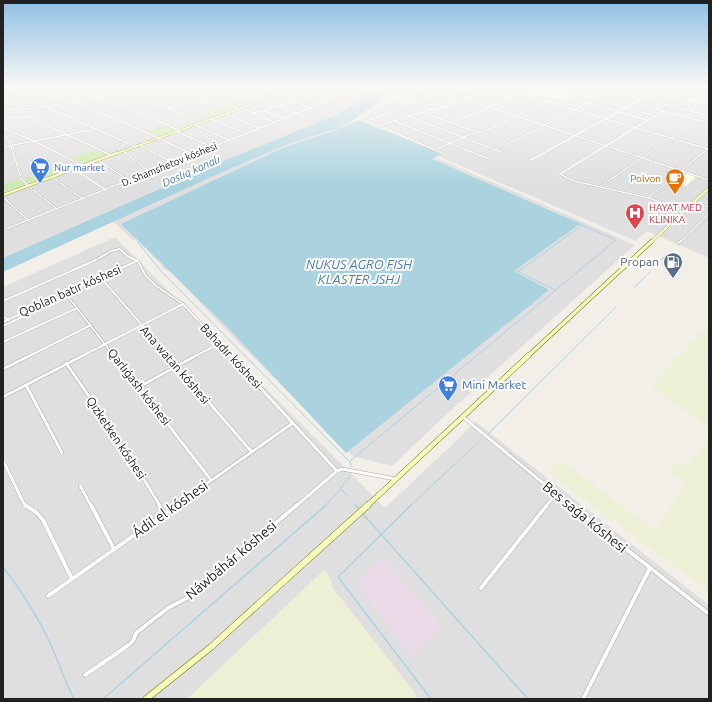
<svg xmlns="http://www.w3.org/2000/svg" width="712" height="702" viewBox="0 0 712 702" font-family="Ubuntu,sans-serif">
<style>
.residential{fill:#e0dfdf}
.industrial{fill:#ebdbe8}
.education{fill:#ffffe5}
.farmland{fill:#eef0d5}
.grass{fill:#cdebb0}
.water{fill:#aad3df}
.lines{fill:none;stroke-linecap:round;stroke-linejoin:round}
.stream-far1{stroke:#aad3df;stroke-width:1}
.stream{stroke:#aad3df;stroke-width:1.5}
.street-far3-casing{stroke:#a9a9a9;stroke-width:2}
.street-far2-casing{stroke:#a9a9a9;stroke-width:3}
.street-far1-casing{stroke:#a9a9a9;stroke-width:4}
.street-casing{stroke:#a9a9a9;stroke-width:5}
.secondary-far4-casing{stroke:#707d05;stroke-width:2.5}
.secondary-far3-casing{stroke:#707d05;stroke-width:3}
.secondary-far2-casing{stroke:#707d05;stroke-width:4.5}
.secondary-far1-casing{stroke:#707d05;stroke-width:5.5}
.secondary-casing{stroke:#707d05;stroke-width:7}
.street-far3{stroke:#fff;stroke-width:1.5}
.street-far2{stroke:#fff;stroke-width:2}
.street-far1{stroke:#fff;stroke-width:3}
.street{stroke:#fff;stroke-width:4}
.secondary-far4{stroke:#f7fabf;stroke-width:2}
.secondary-far3{stroke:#f7fabf;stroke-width:2.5}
.secondary-far2{stroke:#f7fabf;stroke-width:3.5}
.secondary-far1{stroke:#f7fabf;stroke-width:4.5}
.secondary{stroke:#f7fabf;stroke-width:6}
.labels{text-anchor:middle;stroke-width:4;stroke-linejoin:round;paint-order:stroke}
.far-street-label{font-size:10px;fill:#222;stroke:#fff}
.far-shop-label{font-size:10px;fill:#366cbe;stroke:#fff;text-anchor:start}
.far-food-label{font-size:10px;fill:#c56008;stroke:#fff;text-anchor:end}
.far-health-label{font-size:10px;fill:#be3a42;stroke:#fff;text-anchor:start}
.far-water-label{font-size:11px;font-style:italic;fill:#4a7aab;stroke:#fff}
.service-label{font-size:12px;fill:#4e5e75;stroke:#fff;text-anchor:end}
.street-label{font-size:12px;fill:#222;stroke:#fff}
.shop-label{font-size:12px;fill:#366cbe;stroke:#fff;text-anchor:start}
.water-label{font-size:13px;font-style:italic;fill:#4a7aab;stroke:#fff}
.near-street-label{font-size:14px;fill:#222;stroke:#fff}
</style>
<rect width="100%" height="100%" fill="#f2efe9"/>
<!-- residential -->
<g class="residential">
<path d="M3,87H401L396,93L354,120L379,130L435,157L635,245L450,411L392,466L352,456L224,328L171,272L163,269L162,266L155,258L152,257V255L140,243V239L133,240L110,219L3,266Z"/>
<path d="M409,87H709V103L651,97L709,105V258L647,231L636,241L438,156L442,153L363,119L380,106L402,93Z"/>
<path d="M115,237L385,508L476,422L709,605V699H3V287Z"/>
</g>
<!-- industrial -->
<path class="industrial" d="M383,558L441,627L412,659L357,582Z"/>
<!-- education -->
<g class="education">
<path d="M529,87H568V98L528,95Z"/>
<path d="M681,172L696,177L686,186L671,181Z"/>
</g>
<!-- farmland -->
<g class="farmland">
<path d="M703,329L709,332V370L681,353Z"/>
<path d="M678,354H680L709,371V428L651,386Z"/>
<path d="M709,440V592L549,473L559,459L654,529L686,484L669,470L675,462L684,467Z"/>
<path d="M324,570L332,580L331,586L415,693L418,699H187Z"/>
</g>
<!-- grass -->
<g class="grass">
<path d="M245,97L259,101L239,108L226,105L238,99L246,102L241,99Z"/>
<path d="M223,105L235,108L213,117L203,114L208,112L216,114L210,112Z"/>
<path d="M168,125L177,130L159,137L147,132Z"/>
<path d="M96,150L108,155L84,163L71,158Z"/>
<path d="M72,162L79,165L31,182L28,183L25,179Z"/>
<path d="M19,179L25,184L3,192V186L8,183Z"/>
</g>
<!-- water -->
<g class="water">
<path d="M369,87L394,88L391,92L383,94L380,101L354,119L338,128L288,144L220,173L3,272V258L221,162L334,116L362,100Z"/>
<path d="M359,120L442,154L432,159L580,224L514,271L549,290L346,453L227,327L121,224L287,146L331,132Z"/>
</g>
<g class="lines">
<!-- stream-far1 -->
<g class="stream-far1">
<path d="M5,92L7,87"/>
<path d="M34,92L75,87"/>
<path d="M234,94L250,90"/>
<path d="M4,95L31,92"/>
<path d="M676,99L708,103"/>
<path d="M435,161L582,225L519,271"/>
<path d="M137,241L160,270L350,462L352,467"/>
<path d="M660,261L664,257"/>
<path d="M654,268L659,262"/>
<path d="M515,270L555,290"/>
<path d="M648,274L650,272"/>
<path d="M635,287L646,276"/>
<path d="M488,434L616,307"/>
<path d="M350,461L616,240L582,225"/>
<path d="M341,488L351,474"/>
<path d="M354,504L356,506"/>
<path d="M325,506L341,489L348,496"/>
<path d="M410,506L482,439"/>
</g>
<!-- stream -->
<g class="stream">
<path d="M355,505L359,509"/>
<path d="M411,505L338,577L431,699"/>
<path d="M362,513L528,699"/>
<path d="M3,567C22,591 38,617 51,645C59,663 65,682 74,699"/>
<path d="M103,699L326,505"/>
</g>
<defs>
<g id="street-far3">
<path d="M187,87L207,99V101L239,109"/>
<path d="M407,87L471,97"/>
<path d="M446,87L486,91"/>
<path d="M506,87L503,95L512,98"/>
<path d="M599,87L709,102"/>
<path d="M663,87L665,96"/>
<path d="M681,87L709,95"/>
<path d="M701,87L709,89"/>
<path d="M66,88L68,87"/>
<path d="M148,88L173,95L177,99L189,104"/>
<path d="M588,89L709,104"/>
<path d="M31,92L48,87"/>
<path d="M401,92L456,103"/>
<path d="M123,93L152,101L151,103L185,114"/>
<path d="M4,94L27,87"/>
<path d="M521,94L708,149"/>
<path d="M521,94L525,87"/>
<path d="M276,96L311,108"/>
<path d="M306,97L324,103"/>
<path d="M100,98L151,117L180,131"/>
<path d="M395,98L444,107"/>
<path d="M396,98L406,87"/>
<path d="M330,99L340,87"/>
<path d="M465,99L709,180"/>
<path d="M3,102L43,100L111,87"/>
<path d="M72,102L128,124L192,154"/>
<path d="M386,105L394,101L409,104"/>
<path d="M557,105L570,98L647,120"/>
<path d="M279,106L297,113"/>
<path d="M47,107L136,147"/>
<path d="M168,108L207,101"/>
<path d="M3,110L40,108L150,87"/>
<path d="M265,111L284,118"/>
<path d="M691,111L700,103"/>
<path d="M422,112L476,132"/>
<path d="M252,113L267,110L305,97L310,93L313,87"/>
<path d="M253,113L274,122"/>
<path d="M226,114L259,128"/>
<path d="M408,116L501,152"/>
<path d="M656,116L570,92V88L590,91L709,123"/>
<path d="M3,118L29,117L111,155"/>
<path d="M212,119L245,133"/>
<path d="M369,120L415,102"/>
<path d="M394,121L489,159"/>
<path d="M457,121L521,94"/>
<path d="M195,125L229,140"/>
<path d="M380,126L435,150L471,134L487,130L546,102"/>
<path d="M380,126L430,109L438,110L485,92L488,87"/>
<path d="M3,128L34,141L83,166"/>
<path d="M3,131L11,146L21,178L28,186L57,209"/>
<path d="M177,132L212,147"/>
<path d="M140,145L173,163"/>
<path d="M505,145L596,99"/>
<path d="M3,147L97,129"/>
<path d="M123,151L150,172"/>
<path d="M98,160L128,180"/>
<path d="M531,160L643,98L709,116"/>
<path d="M74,169L106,190"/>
<path d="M560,174L574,181L649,198L684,211"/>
<path d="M560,174L663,111"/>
<path d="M52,177L83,199"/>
<path d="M601,186L697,120"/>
<path d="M3,197L28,220"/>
<path d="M649,197L709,148"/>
<path d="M694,202L709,207"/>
<path d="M3,230L318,105L357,87"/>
<path d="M680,242L709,214"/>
</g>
<g id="street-far2">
<path d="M678,243L681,241"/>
<path d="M101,278L169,356"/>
<path d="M66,294L114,356"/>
<path d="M3,301L96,260L111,251L120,249L127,256L138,261L145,275L156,286L183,304L231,356"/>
<path d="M3,317L9,320"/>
<path d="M3,322L137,261"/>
<path d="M3,326L31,313"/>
<path d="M3,342L77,308"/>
<path d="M29,356L91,325"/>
<path d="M82,356L183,304"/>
<path d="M195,356L219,344"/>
</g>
<g id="street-far1">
<path d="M114,355L211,480"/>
<path d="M168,355L251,451"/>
<path d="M230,355L337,471"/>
<path d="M66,363L128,453L160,506"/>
<path d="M3,369L31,355"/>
<path d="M26,385L62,453"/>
<path d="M139,387L197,355"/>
<path d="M3,397L84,355"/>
<path d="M463,417L571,506"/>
<path d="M3,460L25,506"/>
<path d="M80,485L91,506"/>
<path d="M175,506L293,423"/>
<path d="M296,506L337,471L342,469L396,479"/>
<path d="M546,506L556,494"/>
</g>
<g id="street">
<path d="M25,505L36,512L43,520L72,579"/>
<path d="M91,505L114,549"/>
<path d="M159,505L164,513"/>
<path d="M570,505L709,614"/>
<path d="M481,588L547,505"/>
<path d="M48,596L177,505"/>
<path d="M85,675L126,647L133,641L136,633L168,608L187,598L297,505"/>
<path d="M583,699L650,568"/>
</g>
<g id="secondary-far4">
<path d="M245,87L278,94"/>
<path d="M115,154L266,99L293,87"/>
</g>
<g id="secondary-far3">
<path d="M3,195L117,153"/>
<path d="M651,242L709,188"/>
</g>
<path id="secondary-far2" d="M528,356L652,241"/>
<path id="secondary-far1" d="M367,506L529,355"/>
<path id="secondary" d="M146,699L211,647L368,505"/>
</defs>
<!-- street-far3 casing -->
<use href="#street-far3" class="street-far3-casing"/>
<!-- street-far2 casing -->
<use href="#street-far2" class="street-far2-casing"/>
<!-- street-far1 casing -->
<use href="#street-far1" class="street-far1-casing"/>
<!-- street casing -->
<use href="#street" class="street-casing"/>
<!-- secondary-far4 casing -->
<use href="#secondary-far4" class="secondary-far4-casing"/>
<!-- secondary-far3 casing -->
<use href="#secondary-far3" class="secondary-far3-casing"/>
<!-- secondary-far2 casing -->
<use href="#secondary-far2" class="secondary-far2-casing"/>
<!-- secondary-far1 casing -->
<use href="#secondary-far1" class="secondary-far1-casing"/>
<!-- secondary casing -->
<use href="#secondary" class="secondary-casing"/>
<!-- street-far3 -->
<use href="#street-far3" class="street-far3"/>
<!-- street-far2 -->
<use href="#street-far2" class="street-far2"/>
<!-- street-far1 -->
<use href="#street-far1" class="street-far1"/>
<!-- street -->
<use href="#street" class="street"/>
<!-- secondary-far4 -->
<use href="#secondary-far4" class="secondary-far4"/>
<!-- secondary-far3 -->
<use href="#secondary-far3" class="secondary-far3"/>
<!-- secondary-far2 -->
<use href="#secondary-far2" class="secondary-far2"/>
<!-- secondary-far1 -->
<use href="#secondary-far1" class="secondary-far1"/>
<!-- secondary -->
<use href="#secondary" class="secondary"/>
</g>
<!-- sky -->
<linearGradient id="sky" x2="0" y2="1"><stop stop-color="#8fc0e4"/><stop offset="0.47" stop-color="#f9f8f5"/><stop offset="1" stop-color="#f9f8f5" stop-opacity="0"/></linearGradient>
<rect width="712" height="185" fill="url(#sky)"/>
<!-- icons -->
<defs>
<symbol id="supermarket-pin" viewBox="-11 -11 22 30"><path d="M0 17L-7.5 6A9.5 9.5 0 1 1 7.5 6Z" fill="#3f7fe0" stroke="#fff"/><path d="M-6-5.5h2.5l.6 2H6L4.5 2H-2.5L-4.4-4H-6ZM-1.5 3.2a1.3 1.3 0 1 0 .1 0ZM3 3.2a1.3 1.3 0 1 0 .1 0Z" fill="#fff"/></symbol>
<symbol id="cafe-pin" viewBox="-11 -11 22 30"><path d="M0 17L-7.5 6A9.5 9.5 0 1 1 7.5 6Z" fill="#e8710a" stroke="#fff"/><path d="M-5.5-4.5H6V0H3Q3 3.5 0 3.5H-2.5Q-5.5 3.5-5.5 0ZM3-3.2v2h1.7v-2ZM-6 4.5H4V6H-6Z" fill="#fff"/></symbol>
<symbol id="hospital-pin" viewBox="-11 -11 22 30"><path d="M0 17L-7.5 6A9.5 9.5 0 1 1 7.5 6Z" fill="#e0444e" stroke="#fff"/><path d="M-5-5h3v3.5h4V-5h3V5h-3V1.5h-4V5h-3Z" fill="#fff"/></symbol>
<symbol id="fuel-pin" viewBox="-11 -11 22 30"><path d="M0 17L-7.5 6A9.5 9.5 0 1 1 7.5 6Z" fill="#5c6f8a" stroke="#fff"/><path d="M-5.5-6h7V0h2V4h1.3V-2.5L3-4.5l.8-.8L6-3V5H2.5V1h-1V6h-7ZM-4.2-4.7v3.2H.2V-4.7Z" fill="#fff"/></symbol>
</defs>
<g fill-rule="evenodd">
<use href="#supermarket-pin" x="29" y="156" width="22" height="30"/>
<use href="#cafe-pin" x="664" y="167" width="22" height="30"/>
<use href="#hospital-pin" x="624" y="202" width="22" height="30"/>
<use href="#fuel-pin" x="662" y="251" width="22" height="30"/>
<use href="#supermarket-pin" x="437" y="374" width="22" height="30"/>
</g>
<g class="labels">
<!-- far-street labels -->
<g class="far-street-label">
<text transform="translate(169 164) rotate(-22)" y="4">D. Shamshetov kóshesi</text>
</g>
<!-- far-shop labels -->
<g class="far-shop-label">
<text x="54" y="171">Nur market</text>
</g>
<!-- far-food labels -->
<g class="far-food-label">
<text x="661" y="182">Polvon</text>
</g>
<!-- far-health labels -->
<g class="far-health-label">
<text x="649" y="211">HAYAT MED<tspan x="649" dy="12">KLINIKA</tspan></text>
</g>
<!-- far-water labels -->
<g class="far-water-label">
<text transform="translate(191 171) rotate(-24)" y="4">Doslıq kanalı</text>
</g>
<!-- service labels -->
<g class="service-label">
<text x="659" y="266">Propan</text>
</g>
<!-- street labels -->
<g class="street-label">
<text transform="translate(70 291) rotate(-24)" y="4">Qoblan batır kóshesi</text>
<text transform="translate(231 356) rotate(47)" y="4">Bahadır kóshesi</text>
<text transform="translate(175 365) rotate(49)" y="4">Ana watan kóshesi</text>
<text transform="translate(139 387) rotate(52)" y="4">Qarlıǵash kóshesi</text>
<text transform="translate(116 438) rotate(56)" y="4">Qızketken kóshesi</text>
</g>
<!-- shop labels -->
<g class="shop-label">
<text x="462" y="389">Mini Market</text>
</g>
<!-- water labels -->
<g class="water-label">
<text x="359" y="269">NUKUS AGRO FISH<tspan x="359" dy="15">KLASTER JSHJ</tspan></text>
</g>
<!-- near-street labels -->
<g class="near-street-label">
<text transform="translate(170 509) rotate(-35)" y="5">Ádil el kóshesi</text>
<text transform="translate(585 517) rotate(39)" y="5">Bes saǵa kóshesi</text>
<text transform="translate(231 560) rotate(-40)" y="5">Náwbáhár kóshesi</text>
</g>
</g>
<!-- border -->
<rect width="712" height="702" fill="none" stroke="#222222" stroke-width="8"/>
</svg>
